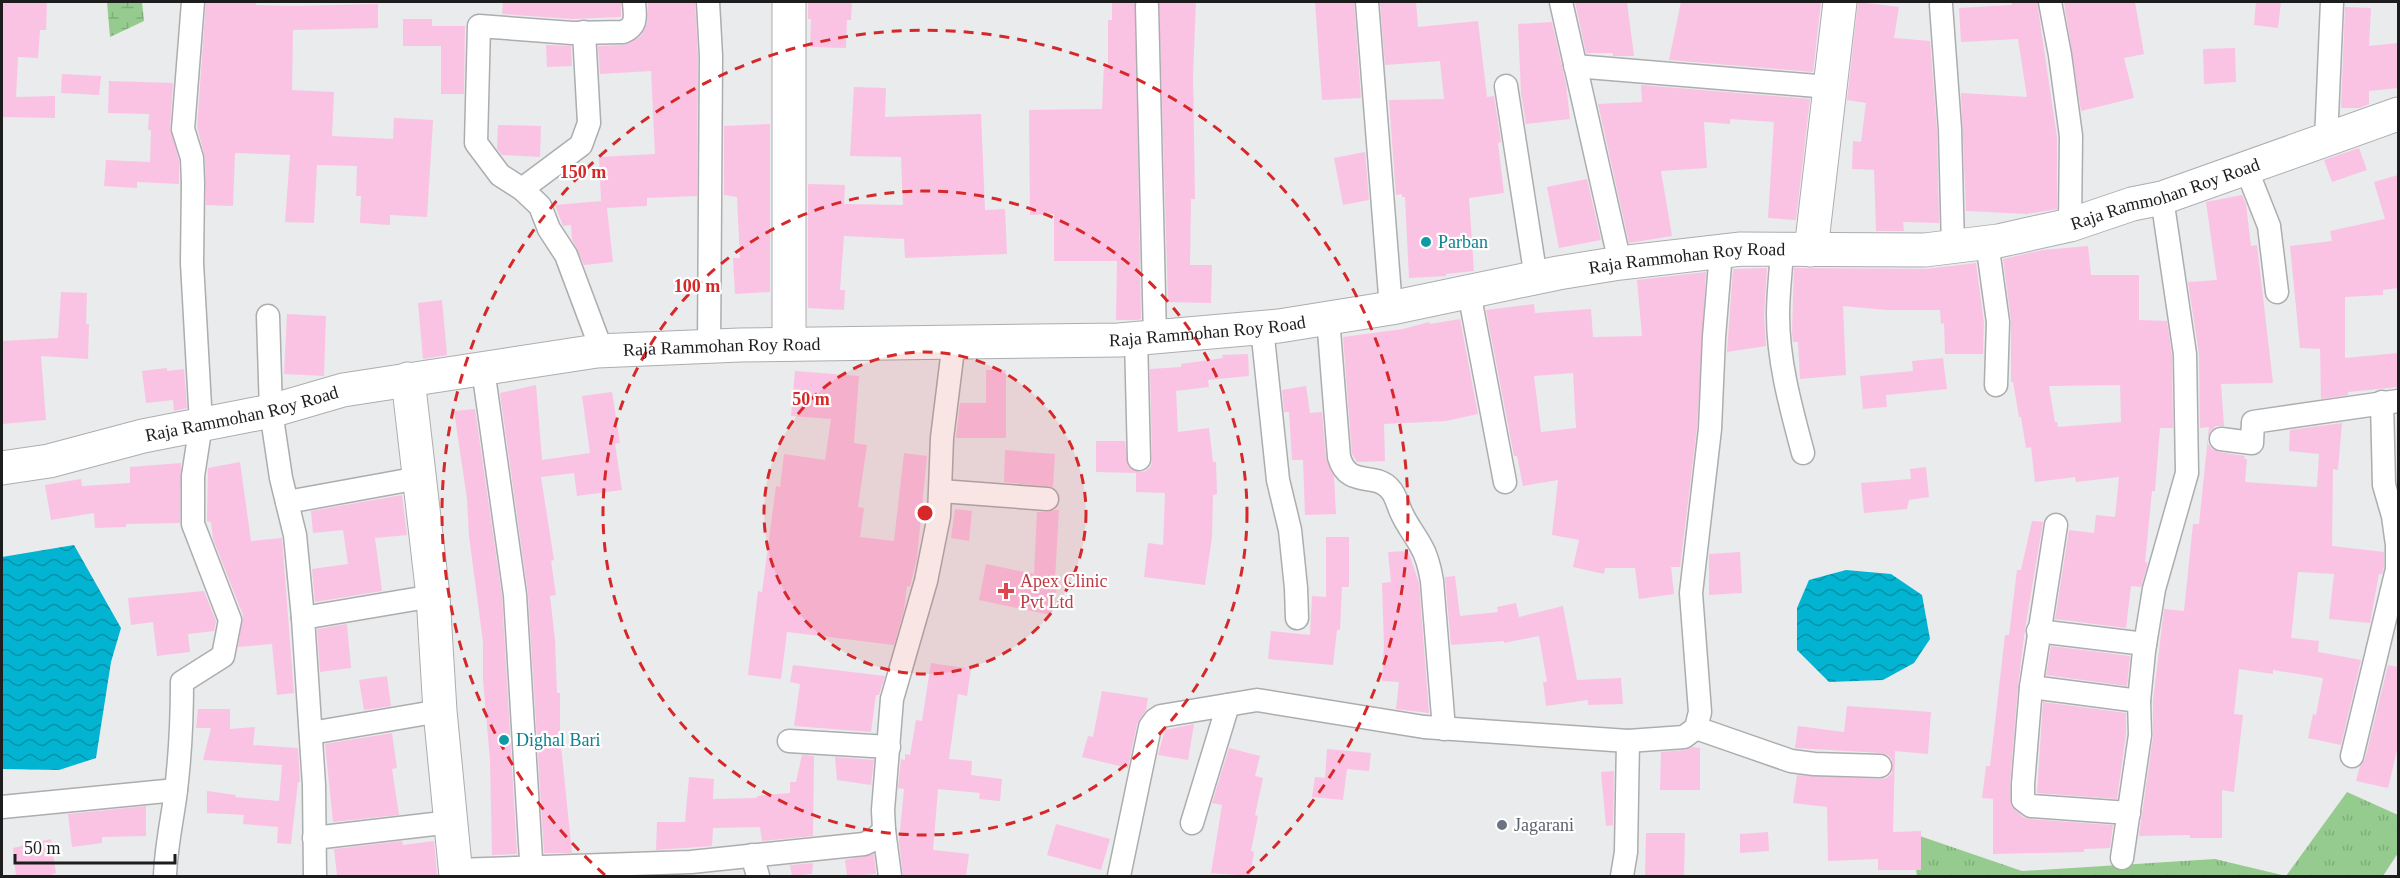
<svg xmlns="http://www.w3.org/2000/svg" width="2400" height="878" viewBox="0 0 2400 878" font-family="Georgia,serif">
<style>
.grass{fill:url(#grass-tufts)}
.wetland{fill:url(#wetland-marsh)}
.water{fill:url(#water-waves)}
.building{fill:#fac3e3;fill-rule:evenodd}
.lines{fill:none;stroke-linecap:round;stroke-linejoin:round}
.street-casing{stroke:#acadaf;stroke-width:25}
.secondary-casing{stroke:#acadaf;stroke-width:35}
.street{stroke:#fff;stroke-width:22}
.secondary{stroke:#fff;stroke-width:33}
.ring{fill:none;stroke:#d62828;stroke-width:3;stroke-dasharray:10 8}
.culture-dot{fill:#0f9aa8;stroke:#fff;stroke-width:2}
.health-dot{fill:#e0444e;stroke:#fff;stroke-width:2}
.worship-dot{fill:#6b7280;stroke:#fff;stroke-width:2}
.labels{text-anchor:middle;stroke-width:4.5;stroke-linejoin:round;paint-order:stroke}
.street-label{font-size:18px;fill:#1d1d1e;stroke:#fff}
.culture-label{font-size:18px;fill:#0d838f;stroke:#fff;text-anchor:start}
.health-label{font-size:18px;fill:#be3a42;stroke:#fff;text-anchor:start}
.worship-label{font-size:18px;fill:#5b616d;stroke:#fff;text-anchor:start}
.centre{fill:#d62828;stroke:#fff;stroke-width:3}
.ring-label{font-size:18px;text-anchor:middle;font-weight:bold;fill:#d62828;stroke:#fff;stroke-width:4.5;stroke-linejoin:round;paint-order:stroke}
</style>
<defs>
<pattern id="grass-tufts" width="24" height="20" patternUnits="userSpaceOnUse" patternTransform="scale(1.5)"><rect width="24" height="20" fill="#95cb8e"/><path d="M3 7l-1-3M5 7V3M7 7l1-3M15 17l-1-3M17 17v-4M19 17l1-3" fill="none" stroke="#80ae7a"/></pattern>
<pattern id="wetland-marsh" width="20" height="14" patternUnits="userSpaceOnUse" patternTransform="scale(1.5)"><rect width="20" height="14" fill="#95cb8e"/><path d="M1 5h8M5 5V1M11 12h8M15 12V8" fill="none" stroke="#80ae7a"/></pattern>
<pattern id="water-waves" width="16" height="10" patternUnits="userSpaceOnUse" patternTransform="scale(1.5)"><rect width="16" height="10" fill="#02b4d1"/><path d="M0 5q4-4 8 0t8 0" fill="none" stroke="#0392a9"/></pattern>
</defs>
<rect width="100%" height="100%" fill="#eaebed"/>
<!-- grass -->
<path class="grass" d="M2347,792L2398,815V853L2383,876H1917L1911,833L2022,871L2215,859L2286,876Z"/>
<!-- wetland -->
<path class="wetland" d="M107,2H142L144,21L110,37Z"/>
<!-- water -->
<g class="water">
<path d="M74,545L121,628L111,662L96,758L59,770L2,769V557Z"/>
<path d="M1846,570L1891,574L1922,595L1930,639L1914,663L1883,680L1829,682L1797,650V608L1809,580Z"/>
</g>
<!-- building -->
<g class="building">
<path d="M2,2H47L46,30H40L38,58L18,57L16,97L55,96V118L2,117Z"/>
<path d="M206,2H256V5L294,6L378,4V28L293,30L292,90L334,92L332,136L393,139L394,118L433,120L427,217L390,215V225L360,223L361,196H356L357,166L317,165L314,223L285,222L290,155L235,153L233,206L206,205L205,157L197,127Z"/>
<path d="M503,2L621,3V17L572,19L502,14Z"/>
<path d="M695,2L698,56L697,196L647,198V206L607,208L613,262L584,265L572,239L571,225L563,226L555,205L601,201L599,157L655,154L651,71L600,74L598,46L624,45L640,37L647,24L648,3Z"/>
<path d="M808,2H852L851,20H847L846,48L810,47L811,19H808Z"/>
<path d="M1112,2H1135L1141,319L1137,320H1116L1117,261H1054V214L1030,215L1029,110L1102,109L1104,64H1108V20H1112Z"/>
<path d="M1159,2H1196L1193,75L1195,199H1191L1190,265H1212L1211,303L1168,302Z"/>
<path d="M1315,2H1354L1361,98L1322,100Z"/>
<path d="M1380,2H1416L1418,27L1478,21L1487,97L1494,96L1501,142L1498,143L1504,193L1469,198L1474,271L1446,274V276L1409,278L1405,197H1402V194L1396,195L1389,100L1444,99L1440,61L1385,65Z"/>
<path d="M1575,2H1627L1634,56H1613V53H1586Z"/>
<path d="M1681,2H1821L1813,72L1669,60Z"/>
<path d="M1858,2L1899,7L1894,38L1930,41L1937,130L1939,223L1903,222L1904,231H1876L1874,170L1852,169L1853,141L1861,142L1866,103L1847,100Z"/>
<path d="M2011,2H2037L2057,137V209L2027,214L1966,211L1961,93L2027,97L2018,39L1961,42L1959,8L2012,5Z"/>
<path d="M2064,2H2135L2144,54L2124,58L2134,98L2081,111Z"/>
<path d="M2256,2H2281L2278,28L2254,25Z"/>
<path d="M2345,7L2371,8L2369,46L2398,43V88L2369,91V104L2360,108H2341Z"/>
<path d="M403,19H432V26H465L464,94H441V46H403Z"/>
<path d="M1552,22L1566,84L1570,119L1526,124L1521,93L1518,24Z"/>
<path d="M546,45L571,46L572,66L547,67Z"/>
<path d="M2235,48L2236,82L2204,84L2203,49Z"/>
<path d="M62,74L101,76L99,95L61,93Z"/>
<path d="M109,81L173,83L170,128L179,160V184L137,182V188L104,186L106,160L150,162L151,130H148L149,114L108,113Z"/>
<path d="M1641,85L1810,99L1796,220L1768,218L1774,122L1730,119V124L1704,122L1707,168L1661,171L1672,236L1629,243L1598,104L1642,102Z"/>
<path d="M854,87L886,88L885,117L981,114L985,210L1005,209L1007,254L905,258L904,239L844,236L840,290H845L844,310L808,308V184L845,185L844,204L903,205L901,157L850,156Z"/>
<path d="M770,124V292L735,294L733,258H740L737,197L724,195V126Z"/>
<path d="M498,125L541,126L540,157L502,155L497,149Z"/>
<path d="M2359,148L2367,170L2332,182L2324,160Z"/>
<path d="M1365,152L1369,200L1343,205L1334,158Z"/>
<path d="M2398,175V288L2383,290V295L2345,297V358L2398,353V387L2348,392V395L2321,399L2320,349L2300,348L2290,246L2332,241L2330,231L2385,219L2374,182Z"/>
<path d="M1587,179L1601,240L1559,248L1547,187Z"/>
<path d="M2242,195L2246,204L2251,246L2257,245L2273,383L2221,384L2224,426H2216L2211,430L2208,437V444L2212,449L2219,452L2245,456L2244,459H2247L2245,482L2317,487L2319,454L2289,451L2290,430L2342,423L2338,470L2333,469L2332,546L2384,552V567L2382,574H2379L2370,623L2329,619L2334,574L2298,572L2291,638L2319,641L2318,652L2361,660L2341,745L2308,738L2313,714L2316,715L2323,678L2273,670V674L2239,669L2234,714L2243,715L2234,792L2222,790V838H2190V835L2139,836L2153,737V701L2164,609L2184,611L2193,524H2199L2209,427L2200,428L2199,354L2188,282L2217,280L2206,202Z"/>
<path d="M2088,246L2091,275H2139V320L2167,321L2172,355L2173,428H2160L2155,491H2152L2145,562H2147V566L2141,587L2131,586L2126,628L2055,619L2069,530L2094,533L2096,515L2115,517L2119,477L2076,482L2075,477L2035,482L2031,447L2026,448L2021,417H2019L2013,382H2011V320L2003,259L2043,250ZM2120,385L2121,422L2058,427L2057,422H2055L2049,386Z"/>
<path d="M1976,263L1984,323L1983,354H1945L1944,323L1941,324L1940,310H1886L1843,306L1846,375L1800,379L1798,342H1793L1792,332L1794,268L1925,269Z"/>
<path d="M1767,268L1764,315L1766,346L1727,352L1733,269Z"/>
<path d="M1706,272L1697,428L1680,567H1671L1674,594L1639,599L1635,568H1605L1604,574L1573,567L1579,540L1552,535L1558,480L1523,486L1517,456H1514L1486,310L1534,304L1535,313L1591,309L1593,337L1642,336L1637,280ZM1573,373L1576,428L1541,432L1534,376Z"/>
<path d="M61,292L87,293L86,324H89L88,359L41,356L46,420L2,424V341L58,338Z"/>
<path d="M442,300L447,355L423,359L418,303Z"/>
<path d="M287,314L326,316L324,376L284,374Z"/>
<path d="M1460,319L1478,414L1446,421L1384,424L1385,461L1357,462L1352,454L1343,337L1403,329L1429,322L1430,324Z"/>
<path d="M1248,354L1249,376L1208,380L1209,387L1176,391L1178,432L1209,428L1213,462H1216L1217,494L1213,495L1212,537L1205,585L1144,577L1148,543L1163,545L1165,493L1136,492V473L1096,472V441H1125L1128,466L1139,472L1146,471L1151,466L1152,459L1150,369L1181,367V364L1223,358L1222,355Z"/>
<path d="M1943,358L1947,389L1886,395L1887,407L1863,409L1860,376L1913,371L1912,361Z"/>
<path d="M167,368V371L184,369L187,408L174,411L173,400L146,403L142,371Z"/>
<path d="M986,370H1006V438H956L960,403H986Z"/>
<path d="M795,371L859,376L854,443L867,445L858,507L864,508L860,537L894,541L904,453L927,456L917,558L910,587L907,586L904,610L894,645L787,632L781,679L748,675L758,591L762,592L776,486L780,487L784,454L825,460L831,419L791,416Z"/>
<path d="M536,385L542,460L590,453L582,396L612,392L620,443L615,444L622,490L577,496L574,473L541,477L554,560L551,561L556,595L550,596L555,640L557,693H560V736L572,853H544L528,594L500,393Z"/>
<path d="M1306,386L1310,413L1322,412L1326,458L1334,477L1336,514L1305,515L1303,460H1292L1289,412H1284L1282,390Z"/>
<path d="M475,409L502,596L517,854L492,855L490,760L483,680V642L469,536L467,499L454,411Z"/>
<path d="M1005,450L1055,454L1053,487L1004,482Z"/>
<path d="M240,462L251,541L282,538L294,693L277,695L272,644L238,647L243,615L213,539L211,522L207,521L208,468Z"/>
<path d="M181,463L180,523L126,524V527L95,528L94,513L51,520L45,485L81,479L82,486L130,483V467Z"/>
<path d="M1926,467L1929,497L1909,500L1907,509L1864,513L1861,483L1911,479L1910,469Z"/>
<path d="M402,495L407,535L375,538L382,591L315,602L312,569L348,564L343,530L313,533L311,511Z"/>
<path d="M955,509L972,511L969,541L951,538Z"/>
<path d="M1055,510H1059L1055,579H1059L1051,615L979,600L986,564L1034,574L1037,512H1047Z"/>
<path d="M2032,521L2043,522L2025,629L2018,686L2010,783L2011,806L2023,817L2030,819L2113,825L2110,848L2084,849V852L1993,854V799L1982,798L1986,766H1990L2005,635H2009L2017,570H2021Z"/>
<path d="M1326,537H1349V587H1342L1340,630H1337L1333,665L1268,659L1271,631L1310,635L1312,596L1326,597Z"/>
<path d="M1408,551L1419,583L1429,713L1396,709L1399,682L1382,681L1384,644L1382,583L1391,582L1388,552Z"/>
<path d="M1740,552L1742,593L1709,595V554Z"/>
<path d="M1455,576L1460,616L1498,612L1497,607L1516,603L1519,617L1563,606L1577,680L1621,678L1623,704L1588,705V700L1546,706L1543,682H1547L1539,636L1504,643V641L1451,645L1445,577Z"/>
<path d="M204,591L216,621L214,631L188,634L190,652L157,656L153,622L131,625L128,598Z"/>
<path d="M347,624L351,668L320,672L317,629Z"/>
<path d="M2051,646L2130,656L2127,686L2046,675Z"/>
<path d="M931,663L971,669L967,696L958,694L949,759L972,761L971,775L1002,779L1000,801L979,799L980,793L938,789L933,850L969,854L966,876H903L899,841L904,789L898,788L901,759L905,760V754L910,755L916,720L922,721Z"/>
<path d="M793,665L885,676L879,695H876L871,732L794,726L800,684L790,682Z"/>
<path d="M2388,665L2398,667V746L2388,788L2356,781L2360,766L2365,759Z"/>
<path d="M387,676L391,706L364,710L359,680Z"/>
<path d="M1102,691L1148,698L1146,710L1137,724L1128,768L1082,757L1088,736L1093,737Z"/>
<path d="M2043,702L2126,713V734L2117,799L2037,793Z"/>
<path d="M1847,706L1931,712L1928,754L1895,751L1893,832L1921,831V870H1878V859L1828,861L1827,807L1793,803L1797,775L1880,779L1887,778L1892,773V760L1888,755L1881,753L1795,748L1798,726L1844,732Z"/>
<path d="M198,709H230V729L255,727L253,745L298,748L300,782H298L291,844L277,843L278,827L243,824L244,815L207,813V791L236,795L235,797L279,801L282,765L203,760L211,728H196Z"/>
<path d="M1194,724L1188,760L1158,755L1165,730Z"/>
<path d="M392,733L397,768L392,769L399,815L333,822L325,744Z"/>
<path d="M1693,747L1700,748V790H1660L1661,752L1685,750Z"/>
<path d="M1229,748L1260,756L1255,776L1263,778L1255,815L1258,816L1251,851L1254,852L1250,876L1211,873L1222,805L1212,803Z"/>
<path d="M1327,749L1371,753L1369,771L1347,769L1343,800L1312,797L1315,777L1325,778Z"/>
<path d="M802,755L814,756L813,836L762,841L760,827L713,828L712,846L656,850L657,822H685L689,777L714,779L713,799L757,798V796L790,793V782H796Z"/>
<path d="M835,757L874,760L871,785L837,780Z"/>
<path d="M1614,771L1613,825L1606,826L1601,772Z"/>
<path d="M146,806V836L102,837V843L72,847L68,814Z"/>
<path d="M1056,824L1110,839L1101,870L1047,855Z"/>
<path d="M1768,832L1769,851L1740,853V834Z"/>
<path d="M1646,833H1685L1684,876H1645Z"/>
<path d="M51,839L56,873L48,876H16L13,848Z"/>
<path d="M402,841L403,845L434,841L437,875L337,876L334,849Z"/>
<path d="M874,854L876,874L847,876L845,860Z"/>
<path d="M813,863L812,874L792,876L790,865Z"/>
</g>
<g class="lines">
<defs>
<g id="street">
<path d="M708,2L711,56L709,347"/>
<path d="M1367,2L1391,308"/>
<path d="M1561,2L1620,263"/>
<path d="M2050,2L2060,55L2071,136L2070,225"/>
<path d="M1941,5L1950,129L1953,247"/>
<path d="M1147,6L1155,337"/>
<path d="M1575,66L1829,87"/>
<path d="M1506,86L1536,278"/>
<path d="M2326,140L2332,2"/>
<path d="M2246,168L2269,226L2277,292"/>
<path d="M522,189L581,145L589,123L584,32"/>
<path d="M1987,242L1998,322L1996,385"/>
<path d="M1782,250C1781,271 1778,293 1778,315C1778,362 1791,408 1803,453"/>
<path d="M1469,292L1505,482"/>
<path d="M268,316L271,411L281,478L295,535L303,618L314,785L315,876"/>
<path d="M1328,318L1339,457C1348,489 1375,471 1390,489C1396,495 1398,506 1402,514C1407,525 1415,535 1421,546C1427,556 1430,569 1432,581L1444,729"/>
<path d="M1262,328L1278,480L1290,530L1296,588L1297,618"/>
<path d="M1136,338L1139,459"/>
<path d="M602,351L566,255L549,229L540,206L522,189L500,175L476,143L479,26L572,33L623,32C638,26 635,16 634,2"/>
<path d="M483,369L515,595L532,876"/>
<path d="M2221,439L2252,443L2253,422L2398,401"/>
<path d="M941,491L1047,499"/>
<path d="M287,502L419,478"/>
<path d="M2056,525L2031,687L2139,701"/>
<path d="M303,618L433,596"/>
<path d="M2038,631L2145,644"/>
<path d="M2031,687L2023,784V800L2031,806L2129,813"/>
<path d="M1696,728L1791,761L1814,764L1880,766"/>
<path d="M311,733L440,711"/>
<path d="M789,741L889,747"/>
<path d="M2352,756L2397,569V545L2393,516L2384,485L2382,402"/>
<path d="M2,807L176,790"/>
<path d="M1192,823L1228,705"/>
<path d="M884,830L890,876"/>
<path d="M314,838L451,822"/>
<path d="M752,855L758,876"/>
<path d="M2122,858L2140,735L2139,701L2144,651L2154,589L2187,473L2185,354L2162,198"/>
<path d="M455,870L691,862L864,844L875,839L884,830L883,810L892,699L926,581L939,516L942,438L954,341"/>
<path d="M165,876C166,848 171,826 175,798C180,760 182,721 182,682L223,656L230,620L193,524V476L201,424L192,263L193,183L192,158L183,129L193,2"/>
<path d="M1119,876L1150,727L1155,720L1161,716L1257,700L1424,727L1628,741L1684,737L1696,728L1700,712L1691,593L1710,429L1714,337L1721,252"/>
<path d="M1622,876L1626,852L1628,741"/>
</g>
<g id="secondary">
<path d="M1811,250L1840,2"/>
<path d="M789,344V2"/>
<path d="M408,379L433,596L440,711L456,876"/>
<path id="s1" d="M2,468L49,461L143,436L271,411L343,390L597,351L740,345L1119,340L1279,326L1391,308L1558,273L1620,263L1741,249L1925,250L1998,241L2070,225L2132,204L2162,198L2398,114"/>
</g>
</defs>
<!-- street casing -->
<use href="#street" class="street-casing"/>
<!-- secondary casing -->
<use href="#secondary" class="secondary-casing"/>
<!-- street -->
<use href="#street" class="street"/>
<!-- secondary -->
<use href="#secondary" class="secondary"/>
</g>
<!-- distance rings -->
<circle cx="925" cy="513" r="161" fill="#d62828" fill-opacity=".12"/>
<g class="ring">
<circle cx="925" cy="513" r="161"/>
<circle cx="925" cy="513" r="322"/>
<path d="M605 875A483 483 0 1 1 1245 875"/>
</g>
<!-- markers -->
<g class="culture-dot">
<circle cx="1426" cy="242" r="6"/>
<circle cx="504" cy="740" r="6"/>
</g>
<path class="health-dot" d="M1003 582h6v6h6v6h-6v6h-6v-6h-6v-6h6z"/>
<circle class="worship-dot" cx="1502" cy="825" r="6"/>
<g class="labels">
<!-- street labels -->
<g class="street-label">
<text dy="6" stroke="none"><textPath href="#s1" startOffset="2190">Raja Rammohan Roy Road</textPath></text>
<text dy="6" stroke="none"><textPath href="#s1" startOffset="1704">Raja Rammohan Roy Road</textPath></text>
<text dy="6" stroke="none"><textPath href="#s1" startOffset="1218">Raja Rammohan Roy Road</textPath></text>
<text dy="6" stroke="none"><textPath href="#s1" startOffset="732">Raja Rammohan Roy Road</textPath></text>
<text dy="6" stroke="none"><textPath href="#s1" startOffset="246">Raja Rammohan Roy Road</textPath></text>
</g>
<!-- culture labels -->
<g class="culture-label">
<text x="1438" y="248">Parban</text>
<text x="516" y="746">Dighal Bari</text>
</g>
<!-- health labels -->
<g class="health-label">
<text x="1020" y="587">Apex Clinic<tspan x="1020" dy="21">Pvt Ltd</tspan></text>
</g>
<!-- worship labels -->
<g class="worship-label">
<text x="1514" y="831">Jagarani</text>
</g>
</g>
<circle cx="925" cy="513" r="9" class="centre"/>
<g class="ring-label">
<text x="583" y="178">150 m</text>
<text x="697" y="292">100 m</text>
<text x="811" y="405">50 m</text>
</g>
<!-- border -->
<rect width="2400" height="878" fill="none" stroke="#1d1d1e" stroke-width="6"/>
<!-- scale -->
<path d="M15 854v9h160v-9" fill="none" stroke="#1d1d1e" stroke-width="3"/>
<text x="24" y="854" font-size="18" fill="#1d1d1e" stroke="#ffffff" stroke-width="4.5" paint-order="stroke">50 m</text>
</svg>
